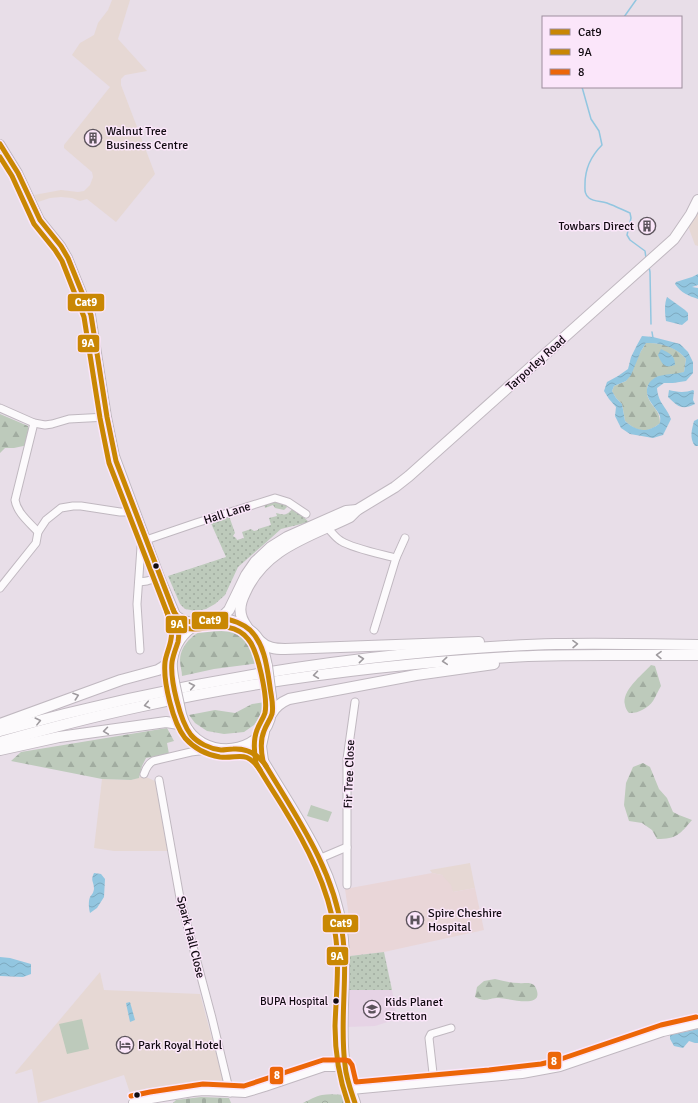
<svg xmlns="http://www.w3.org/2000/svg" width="698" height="1103" viewBox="0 0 698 1103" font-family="Signika,sans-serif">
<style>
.commercial{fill:#e6d8d4}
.built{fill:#e6d3e5}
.medical{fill:#e9d6d8}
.grass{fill:url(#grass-dots)}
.forest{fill:url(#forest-firs)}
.cemetery{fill:url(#cemetery-stones)}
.park{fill:url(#park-crowns)}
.pitch{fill:#bdcabb}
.water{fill:url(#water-waves);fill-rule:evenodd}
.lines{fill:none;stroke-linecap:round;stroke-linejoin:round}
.stream{stroke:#92c6e0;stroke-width:1.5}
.minor-casing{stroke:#c0b8c0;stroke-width:9}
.major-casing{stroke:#c0b8c0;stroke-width:10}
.highway-casing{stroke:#c0b8c0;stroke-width:12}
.minor{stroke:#fcfafc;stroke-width:7}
.major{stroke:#fcfafc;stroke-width:8}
.highway{stroke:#fcfafc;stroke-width:10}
.highway-bridge-casing{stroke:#c0b8c0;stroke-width:12;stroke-linecap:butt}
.highway-bridge{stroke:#fcfafc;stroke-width:10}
.bus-1-casing{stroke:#fbe6fa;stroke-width:8}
.bus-2-casing{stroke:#fbe6fa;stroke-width:8}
.bus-3-casing{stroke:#fbe6fa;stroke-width:8}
.bus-1{stroke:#c98703;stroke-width:5}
.bus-2{stroke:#c98703;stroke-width:5}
.bus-3{stroke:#ec6608;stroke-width:5}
.oneway{stroke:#9e9a9e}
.bus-dot{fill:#110a11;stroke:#fbe6fa;stroke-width:1.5}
.labels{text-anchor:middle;stroke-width:3;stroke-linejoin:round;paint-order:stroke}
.bus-label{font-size:11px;fill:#110a11;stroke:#fbe6fa;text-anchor:end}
.poi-label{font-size:12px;fill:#110a11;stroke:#fbe6fa;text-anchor:start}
.street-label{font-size:12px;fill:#110a11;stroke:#fbe6fa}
.line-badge{stroke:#fbe6fa;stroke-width:1.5}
.badge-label{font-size:11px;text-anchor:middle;font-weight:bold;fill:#fff}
</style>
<defs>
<pattern id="grass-dots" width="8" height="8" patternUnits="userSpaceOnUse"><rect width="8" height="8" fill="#bdcabb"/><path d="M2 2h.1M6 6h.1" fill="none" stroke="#a1aca0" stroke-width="1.8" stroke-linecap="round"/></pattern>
<pattern id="forest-firs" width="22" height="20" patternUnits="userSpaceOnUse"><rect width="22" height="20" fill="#bdcabb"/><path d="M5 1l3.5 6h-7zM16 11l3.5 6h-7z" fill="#a1aca0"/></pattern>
<pattern id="cemetery-stones" width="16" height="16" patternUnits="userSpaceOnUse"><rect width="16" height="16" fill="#bdcabb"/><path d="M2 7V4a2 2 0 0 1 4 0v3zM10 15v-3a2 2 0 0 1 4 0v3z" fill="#a1aca0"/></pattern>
<pattern id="park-crowns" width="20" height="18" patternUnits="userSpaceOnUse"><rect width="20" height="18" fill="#bdcabb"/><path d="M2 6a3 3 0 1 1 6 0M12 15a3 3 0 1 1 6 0" fill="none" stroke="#a1aca0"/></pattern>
<pattern id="water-waves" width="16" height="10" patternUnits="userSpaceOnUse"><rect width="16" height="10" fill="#92c6e0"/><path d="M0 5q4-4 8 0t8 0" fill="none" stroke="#7da9bf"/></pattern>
</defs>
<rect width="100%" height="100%" fill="#e8dee8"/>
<!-- commercial -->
<g class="commercial">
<path d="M112,0H130L118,39L147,71L125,75L121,79V85L155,174L116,222L87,199L80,201L72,198L61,197L50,198L38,202L34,195L61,190L78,192L84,191L90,185L93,177L92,172L64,148V145L110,87L72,55L80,43L94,35L98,23L108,10Z"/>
<path d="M698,207V246L695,245L688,226Z"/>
<path d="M144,776L157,782L168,851H114L94,848L102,779L131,780Z"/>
<path d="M470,863L475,888L453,892L442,875L432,873L430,870Z"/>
<path d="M100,972L104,990L200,994L225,1087L184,1090L132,1099L124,1075L38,1103L32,1069L16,1074L15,1073Z"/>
</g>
<!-- built -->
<path class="built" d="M349,990H392L397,1019L375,1026L347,1027Z"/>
<!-- medical -->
<path class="medical" d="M432,873L442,875L451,885L453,892L475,888L484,930L384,952L350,956L348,910L345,889Z"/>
<!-- grass -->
<g class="grass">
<path d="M277,500L286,504L287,507L284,510L275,508L273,505L265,508L264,503Z"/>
<path d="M292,509H294L309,522L281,529L271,538L238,567L225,595L215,604L206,609L196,611L185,609L180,604L168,576L226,557L210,521L229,516L235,533L233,536L236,538L237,540L244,538L242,532L251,529L254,531L258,530V529L271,525L269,518L277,516L276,513C283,515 287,516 292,509Z"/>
<path d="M384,952L392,990H349L350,956Z"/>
</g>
<!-- forest -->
<g class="forest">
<path d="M646,343C661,342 677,347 686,359L684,372L648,385C647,388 647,391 647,394C650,407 660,408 660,423C647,434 637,432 625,421L622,404L616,398L612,391L614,386L626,381L641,351Z"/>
<path d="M0,414L28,426V445L14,448H5L0,453Z"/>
<path d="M213,626C228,624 247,631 254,645C257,650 258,657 260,663L214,669L182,676C182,671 180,666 180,660C181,642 197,631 213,626Z"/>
<path d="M651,665L655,666L661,686C658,691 656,696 653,701C648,708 637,714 629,713C627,711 625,707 625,705C621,691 642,675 651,665Z"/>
<path d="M265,702L264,712L254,725L244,732L224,734L207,731L195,723L189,715L215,710L235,713L252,704Z"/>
<path d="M167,728L174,741L167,743L169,754L146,758L142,766L139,778L131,780L102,779L11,761L21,752Z"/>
<path d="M643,763L650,767L659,789L667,798L673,812L679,815L692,820C680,834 677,839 657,839L652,830L642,823L629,821L624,805L626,783L633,767Z"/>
<path d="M495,979C503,981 511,983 519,983C523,984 528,982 532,984C535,985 536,988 537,991C542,1009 508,998 499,998C487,998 487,1003 475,997L477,987L484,981Z"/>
</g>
<!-- cemetery -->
<path class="cemetery" d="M201,1097L229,1098L231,1103H173L176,1100Z"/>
<!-- park -->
<path class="park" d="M352,1094L355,1103H303C309,1100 316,1096 322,1095C333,1093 341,1096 352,1094Z"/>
<!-- pitch -->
<g class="pitch">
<path d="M311,805L332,812L328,822L307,816Z"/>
<path d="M82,1019L89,1049L67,1054L59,1024Z"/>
</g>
<!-- water -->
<g class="water">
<path d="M698,274V285L692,287L698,288V299C689,296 681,293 675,284L676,282L692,277Z"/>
<path d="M667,297L685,310L688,313V320L682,325L666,321C665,314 664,304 667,297Z"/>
<path d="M642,336L653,337L680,344L688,352L693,362V373L686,381L673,383H664L657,388C658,403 666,406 671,419L663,435L653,438L630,434L621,428L615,416L616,407L609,399L604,391L607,382L618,376L628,369L631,357L637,345ZM646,343C660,342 678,348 686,359L684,372C676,374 667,374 659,376C647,380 644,391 650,401C653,406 657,410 659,414C661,417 660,420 660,423C647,434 636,431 625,421L622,404L616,398L612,391L614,386L626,381L631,375L641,351Z"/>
<path d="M661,349C669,353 675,355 675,365C664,369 662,364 658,355Z"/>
<path d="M669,390C676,392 685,393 693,390L694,391L693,400L695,404C681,411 678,406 668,397Z"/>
<path d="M698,419V446H695C689,438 692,429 694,421Z"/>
<path d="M94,873L101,874L105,879L104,897L97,908L90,913C89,909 88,902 90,897C92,894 93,894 94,889C94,881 90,881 94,873Z"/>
<path d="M0,957L10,958L31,964V974L23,977L0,976Z"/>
<path d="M130,1002L135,1020L130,1022L126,1003Z"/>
<path d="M698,1029V1043H695L689,1041L683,1048L674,1046L670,1039V1035Z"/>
</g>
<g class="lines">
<!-- stream -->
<g class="stream">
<path d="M624,17L636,0"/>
<path d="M582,87L591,119L599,131L602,145C591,156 585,168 585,184C585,189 584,194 589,198C594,202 601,201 607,203C615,206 623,210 630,213L631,218L627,235L630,240L645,251L646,258"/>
<path d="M649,267L650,272L651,324"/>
<path d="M652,332L653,338"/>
</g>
<defs>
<g id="minor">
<path d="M0,408L34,423L45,425L52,424L69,419L107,417"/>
<path d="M34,423L15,500C17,513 30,523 38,532"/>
<path d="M325,526C331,530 334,537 341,541C354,549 381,554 396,558"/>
<path d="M146,540L196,523L275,498L288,502L306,514"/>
<path d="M139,582L147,581L160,577"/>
<path d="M0,588L36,543L38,532L46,520L61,508L73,506H81L120,512H130L135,511"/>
<path d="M374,630L396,558L405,538"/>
<path d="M140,650L137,604L141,547"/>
<path d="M144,774C146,768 148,764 153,761L191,752L215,749"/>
<path d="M159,780L180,898L212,1018L230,1093"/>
<path d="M321,858L347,847"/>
<path d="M347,885V759L355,702"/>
<path d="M434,1082L429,1038L431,1034L451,1028"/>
</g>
<g id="major">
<path d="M0,144L18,173L40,220L61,246L68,258L91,315L107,417L115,456L160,577L176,615L179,628L178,643"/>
<path d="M176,615C184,621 191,623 200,622"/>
<path d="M351,1090L522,1074L560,1067L663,1032L698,1024"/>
<path d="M133,1103L151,1099L193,1092L204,1091L245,1093L265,1087L324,1067H345"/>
</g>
<g id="highway">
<path d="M215,619L223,616L229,610L246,575L255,562L271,547L287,537L346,511L357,510"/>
<path d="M247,627C238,615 239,605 245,593C265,548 309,537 350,517L357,510L395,487L409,476L674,239L691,214L698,200"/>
<path d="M260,641C267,648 275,649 285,649L479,642"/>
<path d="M174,682C173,676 171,668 172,661C176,628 210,609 240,624C248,628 256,634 260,642C264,649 265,658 267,666"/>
<path d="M179,705C181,717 184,727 192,735C217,761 265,750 271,713C273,705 271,697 270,689"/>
<path d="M272,713C276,706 282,702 289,699L416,675L494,664"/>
<path d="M0,724L121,680L158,670L163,667L172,660"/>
<path d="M0,731C133,694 270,668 407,654C457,649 506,645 556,644C603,643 651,644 698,645"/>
<path d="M0,742C46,729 91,717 138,707C260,680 385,664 510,657C542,655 574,655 606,655C636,655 667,655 698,655"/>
<path d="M236,749C248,750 255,752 263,761C296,817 333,865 342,931C348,973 339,1016 344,1059C345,1074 350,1089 355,1103"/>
<path d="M0,750L59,737L166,722L179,724L188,730"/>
<path d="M263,761L261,746L264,732"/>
</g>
</defs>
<!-- minor casing -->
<use href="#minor" class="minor-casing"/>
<!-- major casing -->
<use href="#major" class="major-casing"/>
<!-- highway casing -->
<use href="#highway" class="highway-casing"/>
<!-- minor -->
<use href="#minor" class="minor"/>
<!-- major -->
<use href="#major" class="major"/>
<!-- highway -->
<use href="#highway" class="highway"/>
<defs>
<g id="highway-bridge">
<path d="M267,666L270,689"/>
<path d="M174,682L179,705"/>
</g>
</defs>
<!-- highway-bridge casing -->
<use href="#highway-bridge" class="highway-bridge-casing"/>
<!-- highway-bridge -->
<use href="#highway-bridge" class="highway-bridge"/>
<defs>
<g id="bus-1">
<path d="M0,144L18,173L40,220L61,246L68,258L91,315L107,417L116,461L174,612C185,629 206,619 222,619C232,619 243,624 250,630C265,645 267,667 270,687C271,696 274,705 272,714C270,720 266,725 264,731C260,740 261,751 263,761C295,815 333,867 342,931C349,975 339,1020 345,1065C346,1078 351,1091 355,1103"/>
<path d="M173,609C178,619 180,630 178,642C176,648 173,655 172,662C170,680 180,721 191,735C198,743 210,749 221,750C225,750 229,749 233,749C248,748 258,754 266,766"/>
</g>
<g id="bus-2">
<path d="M0,157L12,176L34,224L55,250L62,261L84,317L100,418L109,463L168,615C187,647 224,610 248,639C258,650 268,698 265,713C263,719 259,724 257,730C253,740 254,752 256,763C264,778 274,792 283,807C307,846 328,886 335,932C340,963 336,995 335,1026C335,1052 339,1078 348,1103"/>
<path d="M167,612C170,620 173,629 171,639C170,647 166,654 165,662C163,682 173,723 185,738C194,748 207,755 220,757C239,759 246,749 260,770"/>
</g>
<path id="bus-3" d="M131,1096L150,1092L203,1084L244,1086L323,1060H345L349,1061L352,1065L356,1082L489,1070L541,1064L558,1060L661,1025L696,1017"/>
</defs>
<!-- bus-1 casing -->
<use href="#bus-1" class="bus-1-casing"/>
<!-- bus-2 casing -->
<use href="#bus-2" class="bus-2-casing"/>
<!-- bus-3 casing -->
<use href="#bus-3" class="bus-3-casing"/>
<!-- bus-1 -->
<use href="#bus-1" class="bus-1"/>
<!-- bus-2 -->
<use href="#bus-2" class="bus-2"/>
<!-- bus-3 -->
<use href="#bus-3" class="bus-3"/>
</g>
<!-- one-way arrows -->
<defs><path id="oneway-chevron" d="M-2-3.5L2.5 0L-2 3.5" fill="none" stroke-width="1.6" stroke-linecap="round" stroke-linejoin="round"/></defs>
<g class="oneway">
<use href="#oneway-chevron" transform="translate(575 644) rotate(-1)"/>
<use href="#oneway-chevron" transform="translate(659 655) rotate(-179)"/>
<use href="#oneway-chevron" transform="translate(361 659) rotate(-6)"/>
<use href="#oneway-chevron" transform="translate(445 661) rotate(175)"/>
<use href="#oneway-chevron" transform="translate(316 675) rotate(172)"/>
<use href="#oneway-chevron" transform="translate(192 686) rotate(-11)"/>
<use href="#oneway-chevron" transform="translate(76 696) rotate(-19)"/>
<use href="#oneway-chevron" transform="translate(147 705) rotate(168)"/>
<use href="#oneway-chevron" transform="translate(38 721) rotate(-14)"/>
<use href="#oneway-chevron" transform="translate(106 731) rotate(172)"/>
</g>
<!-- icons -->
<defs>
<symbol id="building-ring" viewBox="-11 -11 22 22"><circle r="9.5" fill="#fbe6fa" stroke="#5c545c" stroke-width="1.5"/><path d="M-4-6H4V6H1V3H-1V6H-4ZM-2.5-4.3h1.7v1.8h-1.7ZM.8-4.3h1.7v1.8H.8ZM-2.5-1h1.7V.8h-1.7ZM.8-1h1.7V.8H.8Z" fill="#5c545c"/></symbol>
<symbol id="hospital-ring" viewBox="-11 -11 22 22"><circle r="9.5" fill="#fbe6fa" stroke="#5c545c" stroke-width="1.5"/><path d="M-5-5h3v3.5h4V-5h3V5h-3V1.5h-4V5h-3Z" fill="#5c545c"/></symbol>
<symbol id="school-ring" viewBox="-11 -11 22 22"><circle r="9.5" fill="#fbe6fa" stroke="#5c545c" stroke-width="1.5"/><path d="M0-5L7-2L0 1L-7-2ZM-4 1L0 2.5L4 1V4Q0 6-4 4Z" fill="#5c545c"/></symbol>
<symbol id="hotel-ring" viewBox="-11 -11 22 22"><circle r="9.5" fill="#fbe6fa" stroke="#5c545c" stroke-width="1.5"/><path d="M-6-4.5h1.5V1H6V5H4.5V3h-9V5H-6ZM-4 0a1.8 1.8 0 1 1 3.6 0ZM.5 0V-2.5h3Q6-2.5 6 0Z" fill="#5c545c"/></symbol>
</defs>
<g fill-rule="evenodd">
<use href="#building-ring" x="83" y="128" width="20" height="20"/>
<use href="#building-ring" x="637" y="216" width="20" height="20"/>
<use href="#hospital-ring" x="405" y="910" width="20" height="20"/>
<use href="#school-ring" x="362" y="999" width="20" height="20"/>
<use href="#hotel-ring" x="115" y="1035" width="20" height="20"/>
</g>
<!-- markers -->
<g class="bus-dot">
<circle cx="156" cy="566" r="3.5"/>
<circle cx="336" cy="1001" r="3.5"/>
<circle cx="137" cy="1095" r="3.5"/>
</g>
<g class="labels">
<!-- bus labels -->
<g class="bus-label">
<text x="328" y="1005">BUPA Hospital</text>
</g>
<!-- poi labels -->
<g class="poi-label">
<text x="106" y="135">Walnut Tree<tspan x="106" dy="14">Business Centre</tspan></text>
<text x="634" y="230" text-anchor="end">Towbars Direct</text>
<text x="428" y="917">Spire Cheshire<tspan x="428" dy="14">Hospital</tspan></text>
<text x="385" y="1006">Kids Planet<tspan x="385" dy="14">Stretton</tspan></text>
<text x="138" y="1049">Park Royal Hotel</text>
</g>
<!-- street labels -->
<g class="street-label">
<text transform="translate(536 363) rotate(-42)" y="4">Tarporley Road</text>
<text transform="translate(227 513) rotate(-18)" y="4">Hall Lane</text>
<text transform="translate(349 774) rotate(-88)" y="4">Fir Tree Close</text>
<text transform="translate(191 937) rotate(76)" y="4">Spark Hall Close</text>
</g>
</g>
<g class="line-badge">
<rect x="67" y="293" width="38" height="19" rx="4" fill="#c98703"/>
<rect x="77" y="334" width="23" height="19" rx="4" fill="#c98703"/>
<rect x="191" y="611" width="38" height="19" rx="4" fill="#c98703"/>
<rect x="165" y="615" width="23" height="19" rx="4" fill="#c98703"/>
<rect x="322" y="914" width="37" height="19" rx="4" fill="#c98703"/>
<rect x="326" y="946" width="23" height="20" rx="4" fill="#c98703"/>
<rect x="547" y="1051" width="15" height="19" rx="4" fill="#ec6608"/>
<rect x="269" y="1066" width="15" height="19" rx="4" fill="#ec6608"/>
</g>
<g class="badge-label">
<text x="86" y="306">Cat9</text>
<text x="88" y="347">9A</text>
<text x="210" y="624">Cat9</text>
<text x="177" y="628">9A</text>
<text x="341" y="927">Cat9</text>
<text x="337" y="960">9A</text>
<text x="554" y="1065">8</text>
<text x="277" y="1079">8</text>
</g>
<!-- legend -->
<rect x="542" y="16" width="140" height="72" fill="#fbe6fa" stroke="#9d8e9d"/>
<rect x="550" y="29" width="20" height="6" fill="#c98703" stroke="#9d8e9d"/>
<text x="578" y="36" font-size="12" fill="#110a11">Cat9</text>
<rect x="550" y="49" width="20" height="6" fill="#c98703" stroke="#9d8e9d"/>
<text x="578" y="56" font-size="12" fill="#110a11">9A</text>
<rect x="550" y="69" width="20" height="6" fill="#ec6608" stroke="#9d8e9d"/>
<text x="578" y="76" font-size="12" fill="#110a11">8</text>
</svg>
